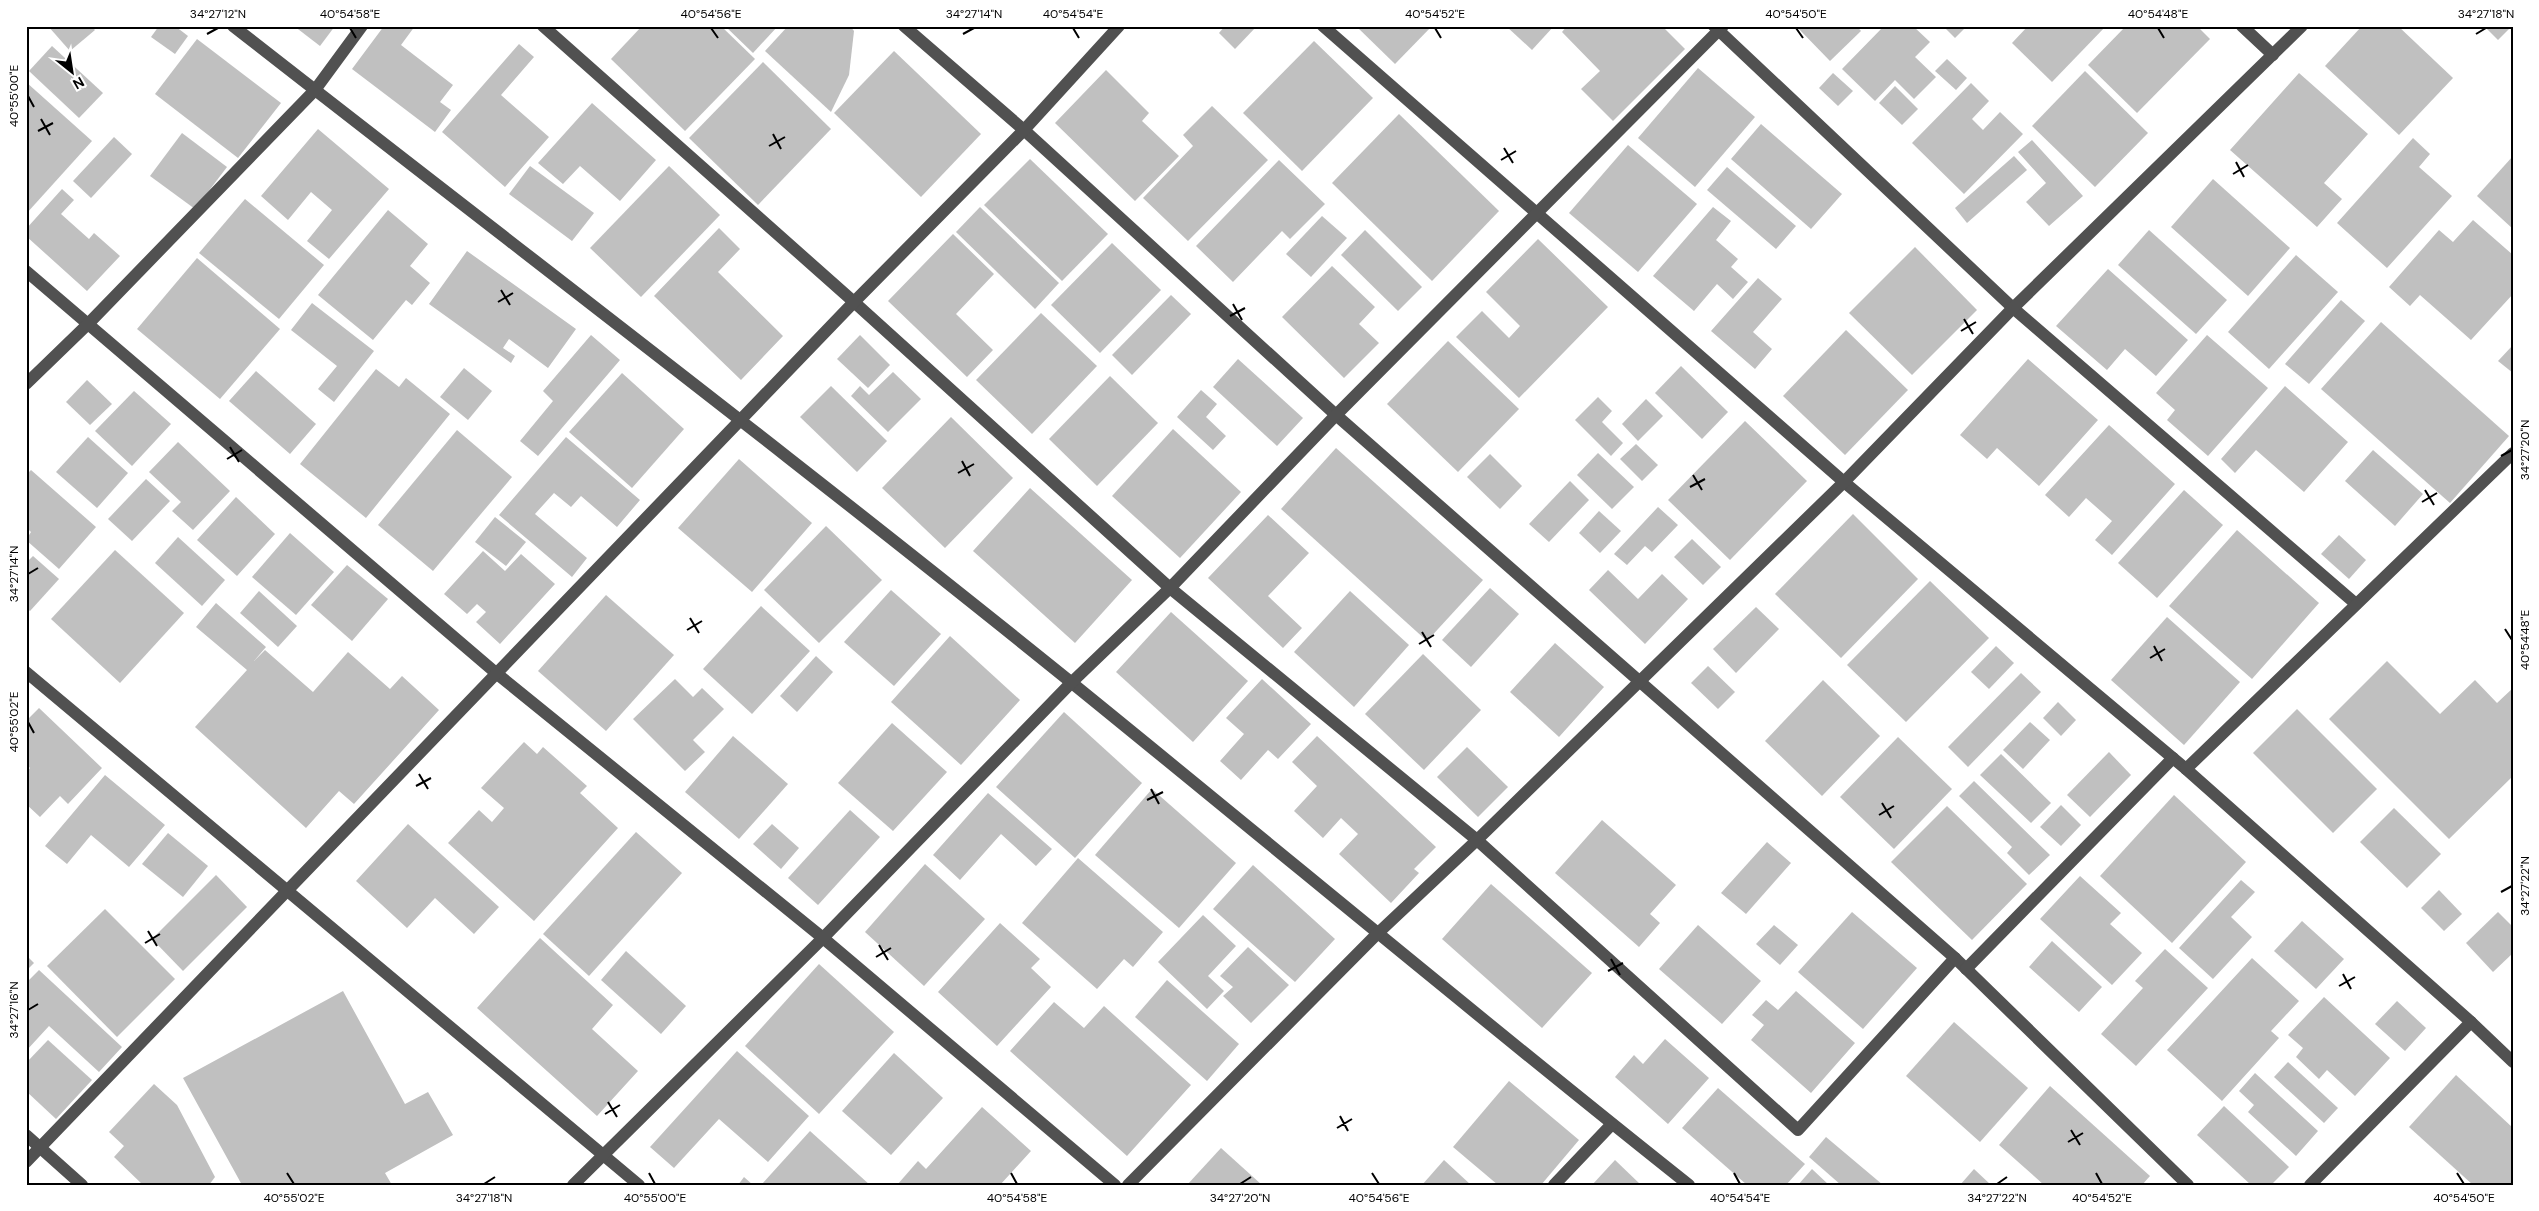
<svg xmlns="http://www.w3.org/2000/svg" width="2539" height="1211" viewBox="0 0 2539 1211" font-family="'DM Sans',sans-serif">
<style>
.building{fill:#c0c0c0}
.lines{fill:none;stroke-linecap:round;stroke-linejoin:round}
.minor{stroke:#515151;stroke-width:12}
.ticks{fill:none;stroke:#000;stroke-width:2}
.neatline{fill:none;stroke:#000;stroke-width:2}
.ticks-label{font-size:12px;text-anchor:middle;fill:#000}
</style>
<rect width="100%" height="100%" fill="#fff"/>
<!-- building -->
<g class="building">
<path d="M48,26H91L95,30L70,51Z"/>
<path d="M159,26H175L188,36L175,54L151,37Z"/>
<path d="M294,26H335L320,46Z"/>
<path d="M384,26H415L401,45L453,85L440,102L451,110L435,132L352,69Z"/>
<path d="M642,26H721L755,59L685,131L611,59Z"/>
<path d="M725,26H778L753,53Z"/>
<path d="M788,26H850L854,31L849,75L831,112L765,51Z"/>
<path d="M1225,26H1255L1256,27L1235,49L1219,33Z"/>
<path d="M1356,26H1432L1395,64Z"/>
<path d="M1506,26H1554L1532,50Z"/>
<path d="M1567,26H1662L1685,49L1613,121L1581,89L1600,71L1562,32Z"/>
<path d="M1796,26H1857L1861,31L1830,61Z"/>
<path d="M1884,26H1913L1930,42L1915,57L1936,77L1914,99L1895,80L1875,101L1842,69Z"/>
<path d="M1943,26H1967L1955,38Z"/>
<path d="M2028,26H2106L2052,82L2012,43Z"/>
<path d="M2126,26H2197L2210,39L2137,113L2088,65Z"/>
<path d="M2362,26H2398L2453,78L2399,135L2325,66Z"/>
<path d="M2484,26H2512L2498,40Z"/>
<path d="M197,39L281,103L238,158L155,94Z"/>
<path d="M1314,41L1373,98L1302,171L1243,113Z"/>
<path d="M519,44L534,57L501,95L549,137L505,187L442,132Z"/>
<path d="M52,46L103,93L79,118L29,71Z"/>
<path d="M894,51L981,134L921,197L834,113Z"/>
<path d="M1947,59L1967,78L1956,90L1935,71Z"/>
<path d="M763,62L831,129L758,205L689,138Z"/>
<path d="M1698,68L1755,117L1695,187L1638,138Z"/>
<path d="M1106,70L1149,113L1142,121L1179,156L1135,201L1055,123Z"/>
<path d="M2085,71L2148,133L2095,187L2032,126Z"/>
<path d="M1833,73L1853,91L1838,106L1819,88Z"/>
<path d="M2299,73L2368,134L2324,183L2342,199L2317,227L2230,150Z"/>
<path d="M26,82L92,141L26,214Z"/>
<path d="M1971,83L1989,101L1972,119L1983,130L2000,112L2023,134L1964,194L1912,143Z"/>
<path d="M1895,86L1918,109L1902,125L1879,103Z"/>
<path d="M592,103L656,160L620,201L580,166L563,184L538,163Z"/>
<path d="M1212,106L1268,160L1188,241L1143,198L1193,146L1183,135Z"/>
<path d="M1399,114L1499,211L1432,281L1332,183Z"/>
<path d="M1761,124L1842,194L1811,229L1731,159Z"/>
<path d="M318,129L389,189L329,259L307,241L332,210L311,192L288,220L261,196Z"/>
<path d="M182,133L227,167L195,209L150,176Z"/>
<path d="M114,137L132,154L91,198L73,181Z"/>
<path d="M2413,138L2430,154L2419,167L2452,196L2387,268L2337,223Z"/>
<path d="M2032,140L2083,196L2049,226L2026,202L2046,183L2018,152Z"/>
<path d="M1628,145L1697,204L1638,272L1569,213Z"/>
<path d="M2014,156L2027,170L1967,223L1955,208Z"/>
<path d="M2513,156V229L2477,196Z"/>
<path d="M1030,159L1108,234L1062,281L984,205Z"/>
<path d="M1279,160L1325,204L1290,239L1282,231L1233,282L1196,246Z"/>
<path d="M530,166L594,213L572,241L509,194Z"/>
<path d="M669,166L720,215L641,297L590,248Z"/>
<path d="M1727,167L1796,226L1776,249L1707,190Z"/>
<path d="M2213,179L2290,248L2248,296L2171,227Z"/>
<path d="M62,189L74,200L61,214L89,239L94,233L120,256L87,291L26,236V229Z"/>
<path d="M245,199L324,265L279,319L199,253Z"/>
<path d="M980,207L1059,283L1035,309L956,232Z"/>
<path d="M1713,207L1731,221L1716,240L1738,259L1731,267L1748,282L1733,299L1717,284L1694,311L1653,276Z"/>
<path d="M388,210L428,244L410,266L430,283L412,305L406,300L373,340L318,295Z"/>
<path d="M1322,216L1347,238L1311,277L1286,254Z"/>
<path d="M2473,220L2513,255V294L2471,340L2420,295L2410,306L2389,287L2439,230L2453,242Z"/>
<path d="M719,228L740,249L718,272L783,336L741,380L654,296Z"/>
<path d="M1365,230L1422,287L1398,311L1341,255Z"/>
<path d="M2149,230L2227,300L2196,334L2118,265Z"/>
<path d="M953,234L994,274L956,314L993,350L967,377L888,301Z"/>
<path d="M1538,239L1608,307L1519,398L1456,337L1482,311L1509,338L1520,326L1486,292Z"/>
<path d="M1112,243L1161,290L1100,353L1051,305Z"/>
<path d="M1915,247L1977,310L1912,375L1849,313Z"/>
<path d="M467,251L576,329L548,368L509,339L503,348L515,356L511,363L429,304Z"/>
<path d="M2296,255L2338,292L2269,369L2228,332Z"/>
<path d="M197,258L280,329L220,399L137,329Z"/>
<path d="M1332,266L1375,307L1359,324L1379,343L1344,378L1282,317Z"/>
<path d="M2108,269L2188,340L2156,376L2125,349L2107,370L2056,326Z"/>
<path d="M1758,278L1782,299L1753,332L1772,349L1755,369L1711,331Z"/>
<path d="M1171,295L1191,314L1132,375L1112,355Z"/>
<path d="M2341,300L2365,321L2309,384L2285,364Z"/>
<path d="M312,303L374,351L334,402L318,389L337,366L291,330Z"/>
<path d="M1041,313L1097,366L1032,434L976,380Z"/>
<path d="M2381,322L2509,436L2450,503L2321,389Z"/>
<path d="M1846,330L1908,390L1845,455L1783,396Z"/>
<path d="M591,335L620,360L538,456L520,441L553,401L543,391Z"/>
<path d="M860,335L890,365L868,388L837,359Z"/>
<path d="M2207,335L2268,388L2208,456L2167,420L2175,410L2156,393Z"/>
<path d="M1448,341L1519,409L1458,472L1387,404Z"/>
<path d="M2513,345V373L2498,361Z"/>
<path d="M1238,359L1303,418L1277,446L1213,387Z"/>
<path d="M2028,359L2098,420L2039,486L1997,448L1987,459L1960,435Z"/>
<path d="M1681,366L1728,412L1702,439L1655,393Z"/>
<path d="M464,368L492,391L468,420L440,397Z"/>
<path d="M376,369L399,387L406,378L450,414L366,518L300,464Z"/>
<path d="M256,371L316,424L290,454L229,401Z"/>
<path d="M893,372L921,399L888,432L851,396L860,386L869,395Z"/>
<path d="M622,373L684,429L632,488L569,432Z"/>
<path d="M1110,376L1158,423L1097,486L1049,439Z"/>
<path d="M87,380L112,404L90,425L66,402Z"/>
<path d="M831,386L887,441L857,472L800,417Z"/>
<path d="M2285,386L2348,442L2304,492L2256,450L2235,473L2221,459Z"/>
<path d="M1201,390L1217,404L1206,417L1226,436L1213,450L1177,417Z"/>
<path d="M134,391L171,424L132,466L95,431Z"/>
<path d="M1598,397L1612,411L1602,422L1623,443L1611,456L1575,420Z"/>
<path d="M1646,399L1663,416L1638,441L1622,424Z"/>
<path d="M951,417L1013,478L945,548L882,488Z"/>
<path d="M1745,421L1807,481L1730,560L1668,500Z"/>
<path d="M2109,425L2175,484L2112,555L2095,540L2112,521L2086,498L2069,517L2045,495Z"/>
<path d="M1173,429L1241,492L1180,558L1112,496Z"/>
<path d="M457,430L512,477L433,571L378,525Z"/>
<path d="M88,437L128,473L97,508L56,472Z"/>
<path d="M566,437L640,500L617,527L581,496L571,507L554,493L535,514L587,558L572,577L499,515Z"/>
<path d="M178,442L230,491L193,530L172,511L181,502L149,472Z"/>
<path d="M1636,444L1658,465L1642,481L1620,459Z"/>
<path d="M1336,448L1483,580L1427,641L1281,509Z"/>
<path d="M2373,450L2423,494L2395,526L2345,481Z"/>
<path d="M1598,453L1634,487L1612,509L1577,475Z"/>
<path d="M1490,454L1522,486L1500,509L1467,477Z"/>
<path d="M739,459L812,523L752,592L678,528Z"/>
<path d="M31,470L96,527L59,569L26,540L31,532L26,527V475Z"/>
<path d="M146,479L170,501L132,541L108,519Z"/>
<path d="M1570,481L1589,500L1549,542L1529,524Z"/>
<path d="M1030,488L1132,580L1075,643L973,551Z"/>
<path d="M2184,490L2223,525L2157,598L2118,563Z"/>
<path d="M236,497L275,534L237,576L197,540Z"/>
<path d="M1658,507L1678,525L1652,552L1645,546L1627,565L1614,554Z"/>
<path d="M1599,511L1621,531L1600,553L1579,533Z"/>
<path d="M1853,514L1918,579L1841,658L1775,594Z"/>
<path d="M1268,515L1309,553L1268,596L1302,628L1283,648L1208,578Z"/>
<path d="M495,517L526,542L506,566L475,542Z"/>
<path d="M826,526L882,580L819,643L764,590Z"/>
<path d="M2237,530L2319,603L2252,679L2169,606Z"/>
<path d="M290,533L334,572L296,615L252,577Z"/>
<path d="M2339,535L2366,560L2349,579L2321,554Z"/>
<path d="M178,537L225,580L202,606L155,563Z"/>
<path d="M1692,539L1721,567L1703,585L1674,557Z"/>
<path d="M115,550L184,613L120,683L51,619Z"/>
<path d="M483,551L505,571L521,554L555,584L500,644L476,622L486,612L477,604L467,614L444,594Z"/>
<path d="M33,556L59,579L30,611L26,608V563Z"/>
<path d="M347,565L388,599L352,641L311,605Z"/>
<path d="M1608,570L1638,599L1662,574L1688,599L1645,644L1589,590Z"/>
<path d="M1930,581L1989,638L1906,722L1847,665Z"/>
<path d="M1490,588L1519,614L1471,667L1442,640Z"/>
<path d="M891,590L941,634L894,686L844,642Z"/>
<path d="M259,591L297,626L278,647L240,613Z"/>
<path d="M1350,591L1409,645L1354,707L1294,652Z"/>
<path d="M606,595L674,655L606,731L538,671Z"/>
<path d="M216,603L266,647L254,661L265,650L313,692L348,652L390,689L402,676L439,710L354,804L339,791L306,828L195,727L247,670L196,627Z"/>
<path d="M761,606L810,651L752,714L703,669Z"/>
<path d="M1756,607L1779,629L1736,673L1713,649Z"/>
<path d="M1171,612L1248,681L1193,742L1116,672Z"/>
<path d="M2167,617L2240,682L2184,745L2111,680Z"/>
<path d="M950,636L1020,700L961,765L891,702Z"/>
<path d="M1555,643L1604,687L1559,737L1510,692Z"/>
<path d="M1996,646L2014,663L1989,689L1971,672Z"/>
<path d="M1423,654L1481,710L1424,770L1365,714Z"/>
<path d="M816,656L833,672L797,712L780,696Z"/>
<path d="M2387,661L2440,714L2475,680L2497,703L2513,688V776L2449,839L2329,719Z"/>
<path d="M1708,666L1735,692L1718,709L1691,683Z"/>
<path d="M2021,673L2041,692L1968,767L1948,747Z"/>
<path d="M675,679L693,697L702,688L724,709L693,740L705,752L685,771L633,719Z"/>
<path d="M1262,679L1311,724L1278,759L1268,750L1241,780L1220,761L1244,734L1226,718Z"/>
<path d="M1823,680L1880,736L1822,796L1765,741Z"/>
<path d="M2058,702L2076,720L2061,736L2043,718Z"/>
<path d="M39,708L102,768L68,804L60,796L40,817L26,804V773L30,768L26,764V721Z"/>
<path d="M2297,709L2377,789L2333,833L2253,753Z"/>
<path d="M1064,712L1142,783L1075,858L996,787Z"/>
<path d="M2030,722L2050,740L2023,769L2003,750Z"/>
<path d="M892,723L947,772L893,831L838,783Z"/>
<path d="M733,736L788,784L739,839L685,792Z"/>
<path d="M1317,736L1436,847L1414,869L1419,873L1391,903L1339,854L1358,834L1341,818L1323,838L1294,811L1317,786L1292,762Z"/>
<path d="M1898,737L1952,789L1894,849L1840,797Z"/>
<path d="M524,742L537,754L543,747L587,786L580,793L618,828L534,921L448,843L479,810L492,822L504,808L481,788Z"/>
<path d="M1467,747L1508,787L1478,817L1437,777Z"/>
<path d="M2109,752L2131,775L2090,817L2067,795Z"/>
<path d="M2001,754L2051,803L2031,823L1980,775Z"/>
<path d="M105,775L165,825L129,867L91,835L67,864L45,846Z"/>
<path d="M1974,781L2050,855L2029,875L2007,853L2012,847L1959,796Z"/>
<path d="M1152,789L1236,863L1179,928L1095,855Z"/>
<path d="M988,793L1052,849L1036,866L1001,834L960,880L933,855Z"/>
<path d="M2174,795L2246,862L2172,943L2100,876Z"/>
<path d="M2061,805L2081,825L2061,846L2040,827Z"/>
<path d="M1947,806L2027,884L1972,940L1891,862Z"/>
<path d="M2394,808L2441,854L2407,888L2360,842Z"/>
<path d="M850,810L880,837L818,905L788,878Z"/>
<path d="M1602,820L1676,885L1650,914L1660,923L1639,947L1555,873Z"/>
<path d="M408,824L499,907L474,934L435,898L407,928L356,881Z"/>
<path d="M772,824L799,848L781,869L753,844Z"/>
<path d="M636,832L682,873L589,976L543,934Z"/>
<path d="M168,833L208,866L183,897L142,864Z"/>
<path d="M1767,842L1791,863L1746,914L1721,893Z"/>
<path d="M1078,858L1163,932L1133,967L1124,959L1097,989L1022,923Z"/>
<path d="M925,864L985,919L924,986L865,932Z"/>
<path d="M1253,865L1335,939L1295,982L1213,909Z"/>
<path d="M216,875L247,907L183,971L152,939Z"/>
<path d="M2080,876L2121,913L2110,924L2142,953L2112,985L2040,919Z"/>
<path d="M2241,880L2255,892L2231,917L2252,937L2213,979L2179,948Z"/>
<path d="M1491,884L1592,973L1542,1028L1442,939Z"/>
<path d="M2439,890L2462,914L2444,931L2421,908Z"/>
<path d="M105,909L175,979L117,1037L47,966Z"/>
<path d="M1852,912L1917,968L1863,1029L1798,972Z"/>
<path d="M2498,912L2513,927V953L2493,972L2466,943Z"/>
<path d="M1203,915L1236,946L1208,976L1224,991L1207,1009L1158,962Z"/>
<path d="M2302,921L2344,959L2316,989L2274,951Z"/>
<path d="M1000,923L1040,959L1031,968L1051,987L997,1046L938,992Z"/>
<path d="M1698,925L1761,981L1722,1024L1659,969Z"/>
<path d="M1774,925L1798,945L1780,965L1756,944Z"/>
<path d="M540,938L613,1005L592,1029L638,1071L597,1116L477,1008Z"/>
<path d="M2052,941L2102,987L2079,1012L2029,967Z"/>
<path d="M1248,947L1289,985L1251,1023L1223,996L1233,987L1220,976Z"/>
<path d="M2165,949L2208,988L2136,1066L2101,1034L2143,988L2135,981Z"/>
<path d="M626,951L686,1006L661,1034L601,980Z"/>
<path d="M26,955L34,963L26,971Z"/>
<path d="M2252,958L2299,1001L2271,1031L2279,1038L2222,1101L2167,1050Z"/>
<path d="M819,964L894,1032L819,1114L745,1046Z"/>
<path d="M39,970L122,1047L99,1072L49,1026L26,1051V983Z"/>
<path d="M1167,980L1239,1044L1207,1081L1135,1017Z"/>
<path d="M343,991L405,1104L428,1092L453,1135L385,1173L392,1185H242L183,1078Z"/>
<path d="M1796,991L1855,1043L1811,1093L1751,1040L1764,1025L1752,1015L1766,1000L1778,1010Z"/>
<path d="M2324,997L2390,1058L2355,1096L2327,1070L2319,1079L2296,1057L2303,1048L2288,1035Z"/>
<path d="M2397,1001L2426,1028L2405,1051L2375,1024Z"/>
<path d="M1054,1002L1084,1028L1104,1006L1191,1085L1127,1156L1010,1051Z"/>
<path d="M1954,1022L2028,1088L1980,1142L1906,1076Z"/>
<path d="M1665,1039L1709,1078L1668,1124L1615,1077L1634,1055L1643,1064Z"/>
<path d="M48,1040L92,1080L56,1119L26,1091V1063Z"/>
<path d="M737,1051L809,1116L768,1162L719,1119L674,1168L650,1147Z"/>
<path d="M894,1053L943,1098L891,1155L842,1111Z"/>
<path d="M2288,1062L2338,1108L2324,1123L2274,1077Z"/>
<path d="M2255,1073L2318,1131L2296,1156L2248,1112L2254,1105L2239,1091Z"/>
<path d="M2456,1075L2513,1128V1185H2473L2409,1127Z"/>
<path d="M1509,1081L1579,1140L1541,1185H1498L1453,1147Z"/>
<path d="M154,1084L177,1105L215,1177L209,1185H143L114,1157L124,1146L109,1132Z"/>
<path d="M2050,1086L2150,1176L2142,1185H2044L1999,1145Z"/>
<path d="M1718,1088L1805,1164L1786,1185H1747L1682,1128Z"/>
<path d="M2224,1106L2289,1167L2271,1185H2251L2197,1135Z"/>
<path d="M982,1107L1031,1151L1000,1185H897L918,1161L926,1169Z"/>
<path d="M810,1131L870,1185H761Z"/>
<path d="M1826,1137L1883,1185H1841L1809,1157Z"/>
<path d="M1221,1148L1262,1185H1187Z"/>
<path d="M1444,1160L1471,1185H1422Z"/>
<path d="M1615,1160L1641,1185H1592Z"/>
<path d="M1812,1169L1829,1185H1798Z"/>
<path d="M1974,1169L1991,1185H1960Z"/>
<path d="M744,1177L753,1185H738Z"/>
</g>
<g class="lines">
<!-- minor -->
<g class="minor">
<path d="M233,26C513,245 796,460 1072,683C1278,850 1481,1020 1689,1185"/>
<path d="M543,26L854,302L1170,588L1477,840L1798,1130L1955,958"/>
<path d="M904,26L1024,130L1336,415L1955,958L2188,1185"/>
<path d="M1323,26L1844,482L2186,769L2471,1022L2513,1062"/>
<path d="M1714,26L2013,308L2356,604"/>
<path d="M2242,26L2273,55"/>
<path d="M26,271L496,673L823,938L1115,1185"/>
<path d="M26,384L88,324L315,90L362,26"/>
<path d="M26,672L639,1185"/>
<path d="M2186,769L2513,453"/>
<path d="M1966,969L2173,758"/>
<path d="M26,1135L82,1185"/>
<path d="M26,1162L854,302L1024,130L1119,26"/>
<path d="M573,1185L823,938L1071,683L1170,588L1336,415L1723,26"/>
<path d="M1128,1185L1377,934L1477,840L1844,482L2013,308L2302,26"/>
<path d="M1554,1185L1612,1124"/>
<path d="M2310,1185L2471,1022"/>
</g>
</g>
<!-- ticks -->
<path class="ticks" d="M350,28L356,38M711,28L718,38M1073,28L1079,38M1435,28L1441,38M1796,28L1803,38M2158,28L2164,38M207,34L218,28M963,34L974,28M2476,34L2486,28M28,96L34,107M41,119L50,135M38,131L53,123M773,134L781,149M769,146L785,137M1504,148L1513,163M1501,160L1516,151M2236,162L2244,177M2233,174L2248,165M501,290L510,305M498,302L513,293M1233,304L1242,320M1230,316L1245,308M1964,319L1973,334M1961,331L1976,322M230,447L239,462M2501,456L2512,450M227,459L242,450M962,461L970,476M958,473L974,464M1693,475L1702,490M1690,487L1705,479M2425,490L2434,505M2422,502L2437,493M28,574L38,568M690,618L699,633M2505,629L2512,640M687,630L702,621M1422,632L1431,647M1419,644L1434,635M2154,646L2162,661M2150,658L2165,649M28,722L34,733M419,774L428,789M416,786L431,778M1151,789L1159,804M1147,800L1163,792M1882,803L1891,818M1879,815L1894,806M2501,892L2512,886M148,931L157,946M145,943L160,934M879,945L888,960M876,957L891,948M1611,959L1620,975M1608,971L1623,963M2343,974L2351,989M2339,986L2355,977M28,1010L38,1004M608,1102L617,1117M605,1114L620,1105M1340,1116L1348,1131M1337,1128L1352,1119M2071,1130L2080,1145M2068,1142L2083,1133M287,1173L294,1184M649,1173L655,1184M1011,1173L1017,1184M1372,1173L1379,1184M1734,1173L1740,1184M2096,1173L2102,1184M2457,1173L2464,1184M484,1184L495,1177M1240,1184L1251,1177M1997,1184L2007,1177"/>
<!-- border -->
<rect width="2539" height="1211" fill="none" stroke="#ffffff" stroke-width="55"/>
<!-- north arrow -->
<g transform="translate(72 72) rotate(150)" stroke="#ffffff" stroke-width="4" paint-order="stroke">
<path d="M0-4L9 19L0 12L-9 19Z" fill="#000000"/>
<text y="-8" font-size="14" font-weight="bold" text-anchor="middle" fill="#000000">N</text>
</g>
<rect x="28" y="28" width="2484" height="1156" class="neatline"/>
<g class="ticks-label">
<text x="218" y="18">34°27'12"N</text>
<text x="350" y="18">40°54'58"E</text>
<text x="711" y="18">40°54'56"E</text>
<text x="974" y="18">34°27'14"N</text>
<text x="1073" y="18">40°54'54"E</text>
<text x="1435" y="18">40°54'52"E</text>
<text x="1796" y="18">40°54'50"E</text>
<text x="2158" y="18">40°54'48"E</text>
<text x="2486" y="18">34°27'18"N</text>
<text transform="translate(14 96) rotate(-90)" y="4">40°55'00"E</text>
<text transform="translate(2525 450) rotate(-90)" y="4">34°27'20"N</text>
<text transform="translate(14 574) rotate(-90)" y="4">34°27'14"N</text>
<text transform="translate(2525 640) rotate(-90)" y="4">40°54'48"E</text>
<text transform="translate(14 722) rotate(-90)" y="4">40°55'02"E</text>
<text transform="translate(2525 886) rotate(-90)" y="4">34°27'22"N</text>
<text transform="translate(14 1010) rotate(-90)" y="4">34°27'16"N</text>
<text x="294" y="1202">40°55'02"E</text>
<text x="484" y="1202">34°27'18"N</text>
<text x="655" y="1202">40°55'00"E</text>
<text x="1017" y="1202">40°54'58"E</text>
<text x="1240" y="1202">34°27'20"N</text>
<text x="1379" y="1202">40°54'56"E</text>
<text x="1740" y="1202">40°54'54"E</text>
<text x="1997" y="1202">34°27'22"N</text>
<text x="2102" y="1202">40°54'52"E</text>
<text x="2464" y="1202">40°54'50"E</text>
</g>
</svg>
